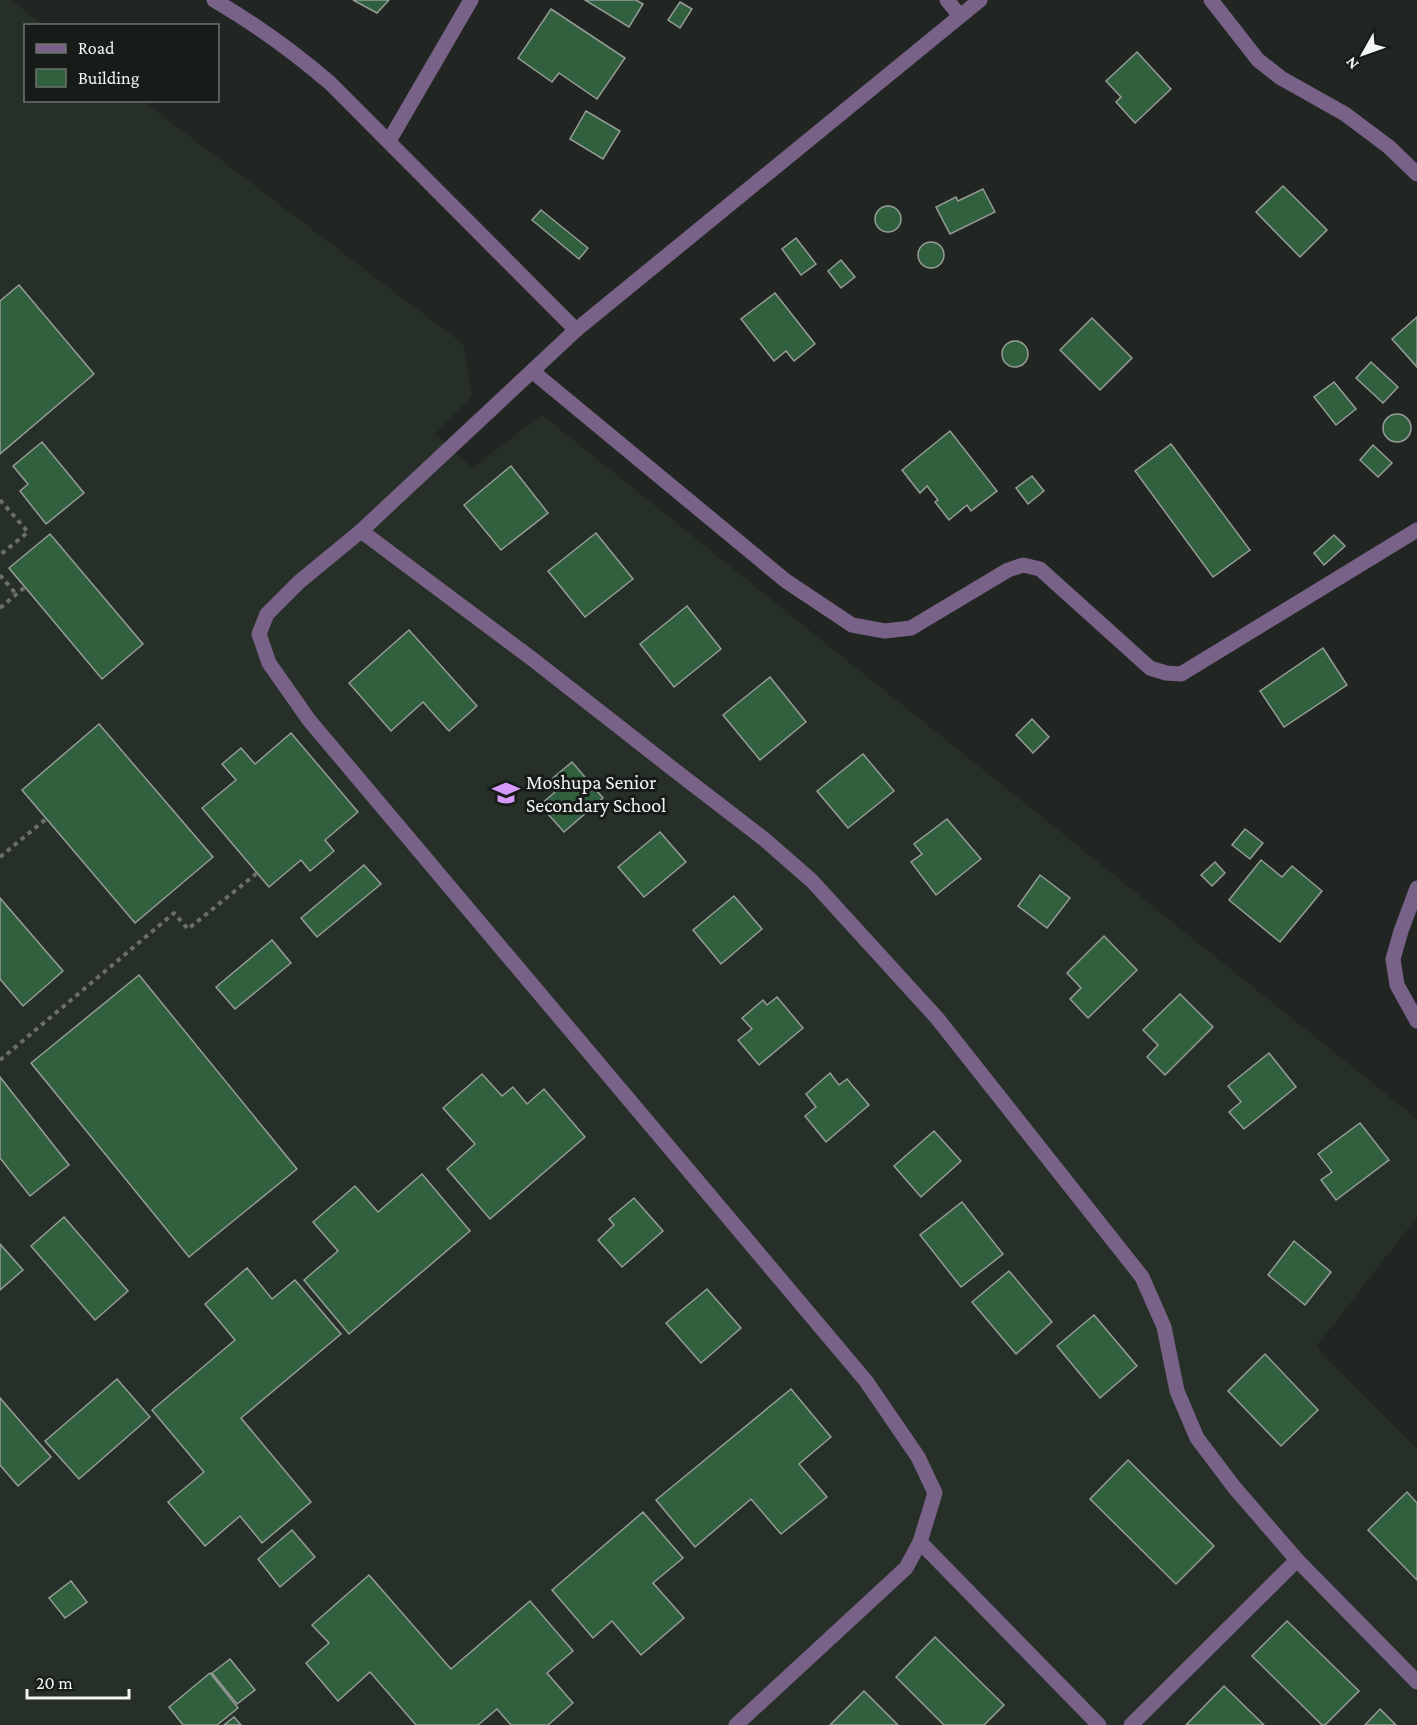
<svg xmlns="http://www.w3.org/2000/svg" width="1417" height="1725" viewBox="0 0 1417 1725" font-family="'Crimson Pro',serif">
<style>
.built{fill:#263028}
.building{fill:#31603f;stroke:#969b97;stroke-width:1.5}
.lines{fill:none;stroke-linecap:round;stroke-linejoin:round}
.path{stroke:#6b6f6c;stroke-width:4;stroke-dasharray:4.5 4.5;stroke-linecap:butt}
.minor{stroke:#786287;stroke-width:15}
.labels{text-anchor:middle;stroke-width:6;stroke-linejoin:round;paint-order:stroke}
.poi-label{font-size:20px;fill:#f2f5f3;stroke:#181c19;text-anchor:start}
</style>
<rect width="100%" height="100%" fill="#222623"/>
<!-- built -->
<path class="built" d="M0,0H10L44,25L26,26V100L143,101L463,344L472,396L435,434L472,468L542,415L1417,1119V1217L1316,1347L1417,1449V1725H0Z"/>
<!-- building -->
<g class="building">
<path d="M353,0H389L377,13Z"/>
<path d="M585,0H636L643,4L629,27Z"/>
<path d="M680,2L692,9L680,28L668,20Z"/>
<path d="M551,9L625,58L597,99L559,73L552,82L518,58Z"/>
<path d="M1137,52L1171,89L1135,123L1116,102L1121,97L1106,81Z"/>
<path d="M586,111L620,131L603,159L570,139Z"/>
<path d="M1283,186L1327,230L1300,257L1256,212Z"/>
<path d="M983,189L995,212L950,234L936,207L956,197L958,201Z"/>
<circle cx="888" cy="219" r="13"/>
<path d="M541,210L588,248L579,259L532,220Z"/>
<path d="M796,238L816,264L801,275L782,249Z"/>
<circle cx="931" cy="255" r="13"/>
<path d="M841,260L855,277L841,288L828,271Z"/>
<path d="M19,285L94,374L0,454V301Z"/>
<path d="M775,293L815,344L794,361L786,351L774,361L741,319Z"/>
<path d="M1417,317V367L1392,339Z"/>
<path d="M1092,318L1132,358L1100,390L1060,350Z"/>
<circle cx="1015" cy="354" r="13"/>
<path d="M1371,362L1398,387L1383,403L1356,378Z"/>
<path d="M1334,382L1356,409L1336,425L1314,397Z"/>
<circle cx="1397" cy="428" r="14"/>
<path d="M950,431L997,491L971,511L967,505L949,520L935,502L938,500L927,486L920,493L902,470Z"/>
<path d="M42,442L84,493L46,524L20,491L28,484L13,466Z"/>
<path d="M1171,444L1250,550L1213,577L1135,471Z"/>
<path d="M1373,445L1392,463L1378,477L1360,460Z"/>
<path d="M511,466L548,513L501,550L464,505Z"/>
<path d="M1032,476L1044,491L1028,504L1016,488Z"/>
<path d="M596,533L633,579L585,617L548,571Z"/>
<path d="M50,534L143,644L102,679L9,568Z"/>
<path d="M1334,535L1345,546L1324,565L1314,553Z"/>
<path d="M687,606L721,649L674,687L640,644Z"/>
<path d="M409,630L477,706L449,731L423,702L391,731L349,683Z"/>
<path d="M1323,648L1347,685L1284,727L1260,691Z"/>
<path d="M770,677L806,722L760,760L723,715Z"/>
<path d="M1032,719L1049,737L1033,753L1016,735Z"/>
<path d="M99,724L213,857L135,923L22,790Z"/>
<path d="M291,733L358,812L325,840L334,851L310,871L301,860L269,887L202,808L236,780L222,764L241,748L255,764Z"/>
<path d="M863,754L894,791L848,828L817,791Z"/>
<path d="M572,762L603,798L564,832L540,805L555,792L547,783Z"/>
<path d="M947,819L981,859L936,895L911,862L922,854L914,844Z"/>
<path d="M1245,829L1263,843L1250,859L1232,845Z"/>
<path d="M660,832L686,862L644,897L618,867Z"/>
<path d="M1261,860L1282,877L1292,866L1322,891L1280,942L1229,900Z"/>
<path d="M1215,862L1225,873L1212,886L1201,875Z"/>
<path d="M364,865L381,884L317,937L301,918Z"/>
<path d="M1040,875L1070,898L1047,928L1018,906Z"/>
<path d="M734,896L762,929L721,964L693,930Z"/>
<path d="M0,898L63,971L23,1006L0,979Z"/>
<path d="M1104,936L1137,970L1088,1018L1070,999L1081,988L1067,973Z"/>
<path d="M272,940L291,963L235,1009L216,987Z"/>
<path d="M139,975L297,1169L189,1257L31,1063Z"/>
<path d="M1180,994L1213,1027L1165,1075L1147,1057L1158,1045L1143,1030Z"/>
<path d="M777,997L803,1028L759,1065L738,1040L752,1029L742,1018L763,1000L767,1005Z"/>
<path d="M1269,1053L1296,1087L1244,1129L1229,1112L1241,1102L1228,1086Z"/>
<path d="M830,1073L839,1085L847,1079L869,1105L826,1142L805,1116L816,1107L806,1094Z"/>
<path d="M482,1074L502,1096L513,1087L527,1104L544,1089L585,1137L490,1219L447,1169L475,1144L443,1108Z"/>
<path d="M0,1077L69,1165L30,1196L0,1158Z"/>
<path d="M1360,1123L1389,1160L1336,1200L1321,1180L1332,1172L1318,1154Z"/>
<path d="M934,1131L961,1161L921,1197L894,1166Z"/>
<path d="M422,1174L470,1231L349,1334L304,1280L338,1251L313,1222L355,1186L378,1212Z"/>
<path d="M634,1198L663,1231L622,1267L598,1240L614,1225L609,1219Z"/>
<path d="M962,1202L1003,1254L961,1287L920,1235Z"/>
<path d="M64,1217L128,1291L95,1320L31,1246Z"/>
<path d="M1294,1241L1331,1272L1305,1305L1268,1275Z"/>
<path d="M0,1244L23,1270L0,1290Z"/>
<path d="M247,1268L272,1299L295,1280L341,1334L241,1418L311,1502L262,1543L240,1516L205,1546L168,1502L204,1472L152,1410L235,1340L205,1304Z"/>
<path d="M1009,1271L1052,1322L1016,1354L972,1302Z"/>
<path d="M707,1289L741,1328L701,1363L666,1323Z"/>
<path d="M1094,1315L1137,1366L1100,1398L1057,1346Z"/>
<path d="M1265,1354L1318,1410L1281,1446L1228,1391Z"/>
<path d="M117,1379L150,1417L79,1479L45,1441Z"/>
<path d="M791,1389L831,1437L799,1464L827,1497L781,1534L751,1499L695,1547L656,1500Z"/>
<path d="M0,1398L51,1457L18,1486L0,1465Z"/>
<path d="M1128,1460L1214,1546L1176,1584L1090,1499Z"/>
<path d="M1407,1492L1417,1503V1580L1368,1530Z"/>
<path d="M643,1512L683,1558L653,1583L684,1618L641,1655L612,1621L593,1638L552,1590Z"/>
<path d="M292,1530L315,1557L280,1587L258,1559Z"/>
<path d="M369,1575L451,1669L530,1601L573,1651L547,1673L573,1703L548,1725H511L497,1709L478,1725H416L370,1672L338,1701L306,1663L329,1643L312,1625Z"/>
<path d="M71,1581L87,1602L65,1618L49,1598Z"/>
<path d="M1287,1621L1359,1691L1325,1725H1322L1252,1656Z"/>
<path d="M935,1637L1004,1705L984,1725H944L896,1677Z"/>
<path d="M230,1659L255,1690L237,1704L212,1673Z"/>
<path d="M210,1673L238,1708L217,1725H183L169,1707Z"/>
<path d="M1224,1686L1264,1725H1186Z"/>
<path d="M864,1691L898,1725H830Z"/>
<path d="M1380,1709L1396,1725H1365Z"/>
<path d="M234,1717L241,1725H224Z"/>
</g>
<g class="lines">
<!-- path -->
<g class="path">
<path d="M0,500L28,532L0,555"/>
<path d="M0,575L16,594"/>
<path d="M0,608L25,587"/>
<path d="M0,857L46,819"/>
<path d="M0,1060L174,913L188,929L257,873"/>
</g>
<!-- minor -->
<g class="minor">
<path d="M214,0C255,24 294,52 330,83L576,330"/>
<path d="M947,0L960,16"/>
<path d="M1211,0L1258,60L1281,78L1345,114L1389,147L1417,174"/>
<path d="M389,141L471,0"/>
<path d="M532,371L786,581L852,625L885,631L911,628L1008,570L1023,565L1040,569L1150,668L1166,673L1181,674L1417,530"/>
<path d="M361,531L531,658L673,769L764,839L812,881L937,1018L1142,1277L1164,1327L1177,1391L1197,1438L1234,1487L1297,1560L1417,1682"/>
<path d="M1417,888L1401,931L1393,959L1397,985L1417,1021"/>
<path d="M920,1542L1099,1725"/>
<path d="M736,1725L906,1568L920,1542L935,1493L918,1457L866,1381L309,720L269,663L259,634L267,614L299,582L361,531L576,330L980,0"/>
<path d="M1131,1725L1297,1560"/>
</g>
</g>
<!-- icons -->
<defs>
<symbol id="school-bare" viewBox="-9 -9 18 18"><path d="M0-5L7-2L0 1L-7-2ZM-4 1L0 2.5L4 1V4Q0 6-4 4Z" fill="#d69bfa" stroke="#181c19" stroke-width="2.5" paint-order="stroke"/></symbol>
</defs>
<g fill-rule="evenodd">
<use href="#school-bare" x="487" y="774" width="38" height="38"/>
</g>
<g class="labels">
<!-- poi labels -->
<g class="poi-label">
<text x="526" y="789">Moshupa Senior<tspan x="526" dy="23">Secondary School</tspan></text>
</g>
</g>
<!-- legend -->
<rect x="24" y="24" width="195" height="78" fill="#181c19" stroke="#6f7370" stroke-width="1.5"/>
<rect x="36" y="44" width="30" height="9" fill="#786287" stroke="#6f7370" stroke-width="1.5"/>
<text x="78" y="54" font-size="18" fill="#f2f5f3">Road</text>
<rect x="36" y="69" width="30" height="18" fill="#31603f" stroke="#6f7370" stroke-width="1.5"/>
<text x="78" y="84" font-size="18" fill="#f2f5f3">Building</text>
<!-- north arrow -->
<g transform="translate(1363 54) rotate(230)" stroke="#181c19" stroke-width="4.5" paint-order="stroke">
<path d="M0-4.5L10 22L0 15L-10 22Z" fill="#f2f5f3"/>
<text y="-9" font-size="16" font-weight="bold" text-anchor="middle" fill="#f2f5f3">N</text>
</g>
<!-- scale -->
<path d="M27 1689v9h102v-9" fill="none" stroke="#f2f5f3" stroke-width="3"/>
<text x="36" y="1689" font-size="18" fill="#f2f5f3" stroke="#181c19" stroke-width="4.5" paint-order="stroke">20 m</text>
</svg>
